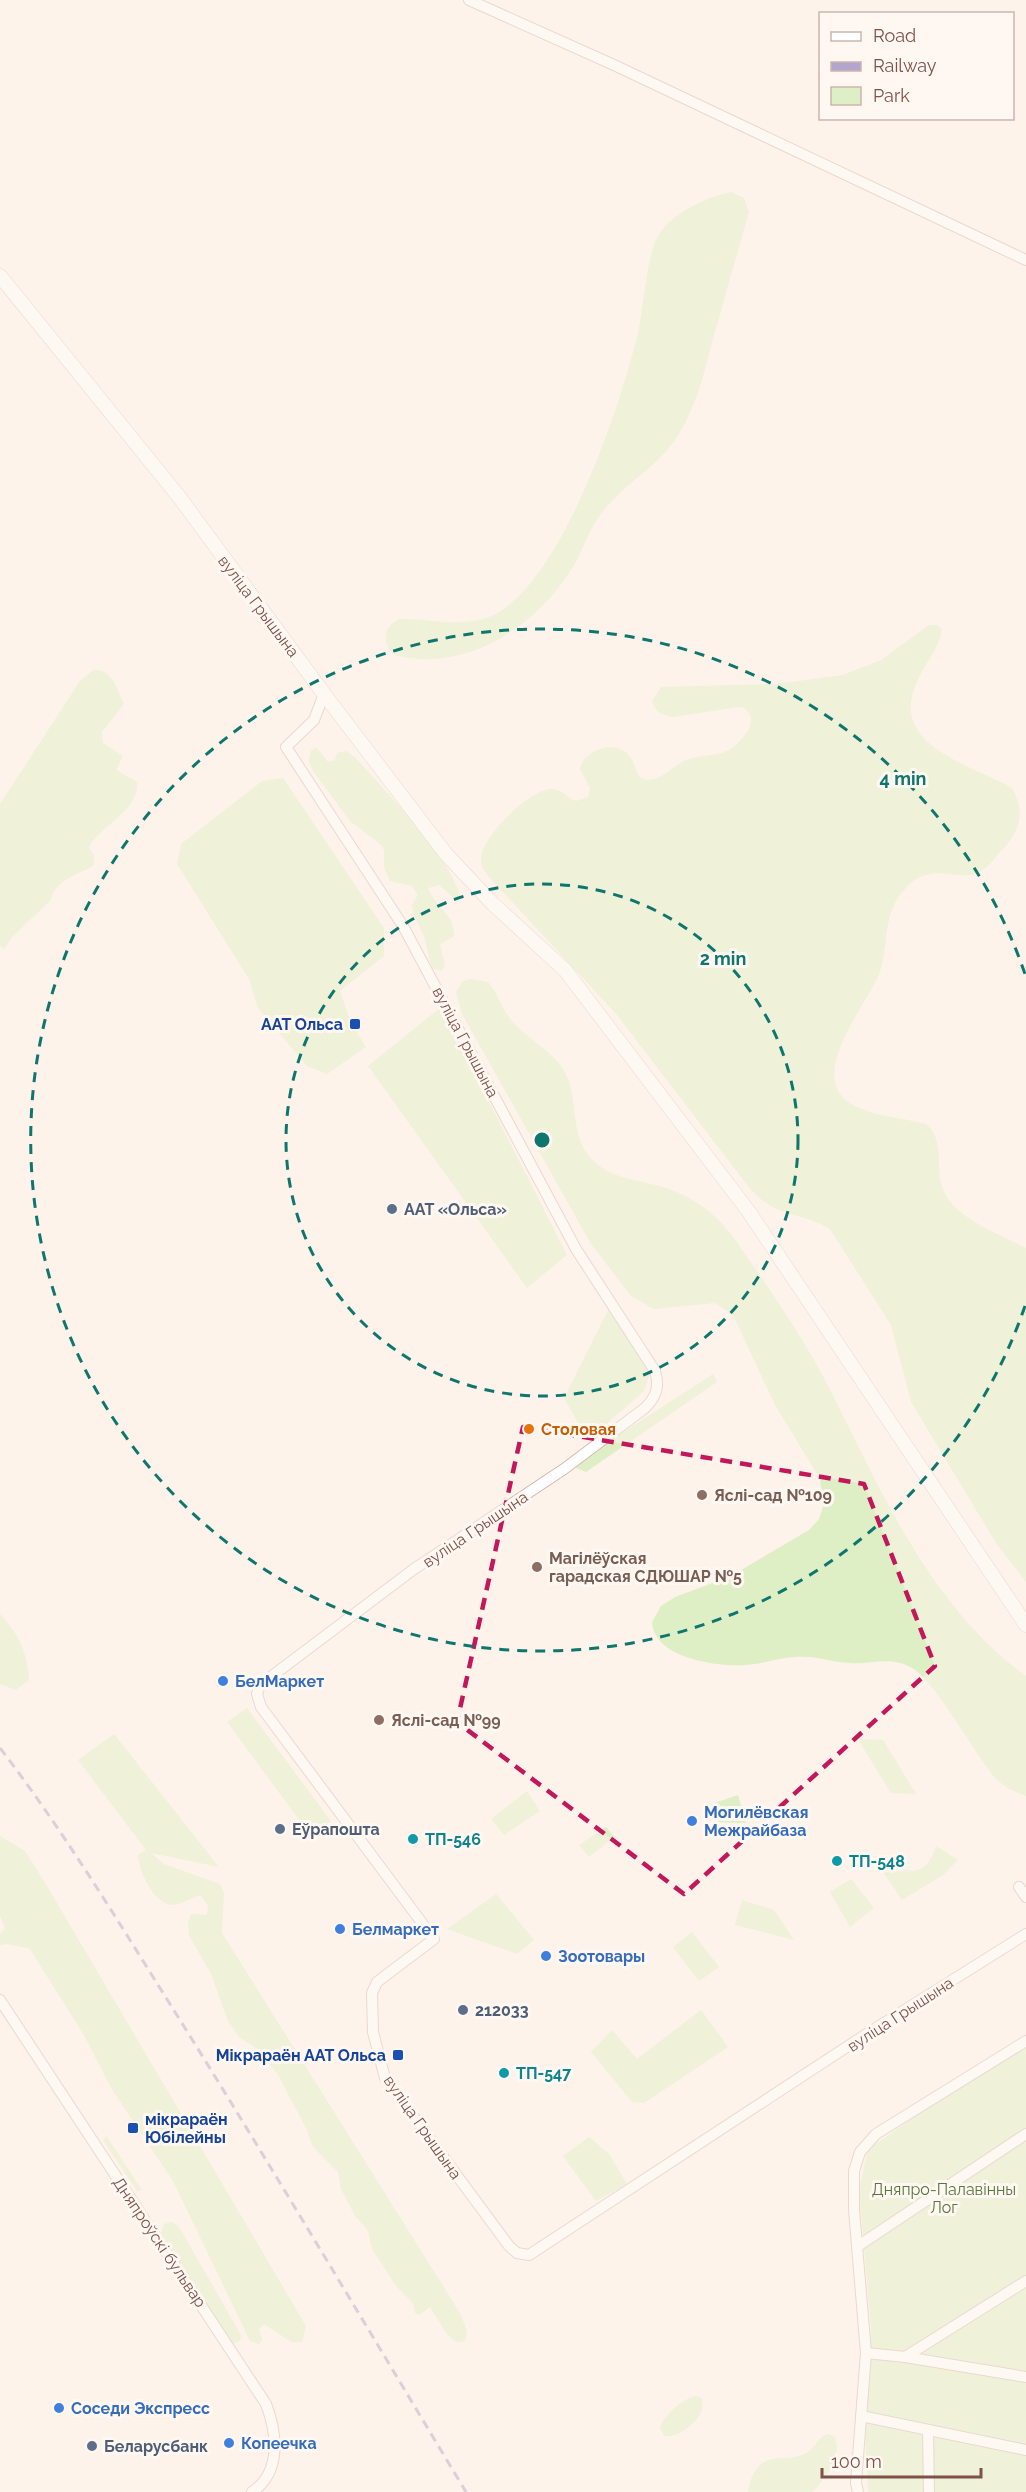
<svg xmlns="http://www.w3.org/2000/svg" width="1026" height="2492" viewBox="0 0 1026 2492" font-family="Raleway,sans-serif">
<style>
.green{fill:#deefc6}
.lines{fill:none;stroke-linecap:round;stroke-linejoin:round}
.minor-casing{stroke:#d5b9b0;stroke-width:12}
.tertiary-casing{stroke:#d5b9b0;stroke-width:15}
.minor{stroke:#fff;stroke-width:10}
.tertiary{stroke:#fff;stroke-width:14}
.rail{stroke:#b3a5cb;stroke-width:3;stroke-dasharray:9 6;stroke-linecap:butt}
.marked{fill:none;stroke:#c2185b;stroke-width:4.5;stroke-dasharray:12 8;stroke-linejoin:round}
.ring{fill:none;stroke:#0f766e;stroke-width:3;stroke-dasharray:10 8}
.transit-dot{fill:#1a4fb4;stroke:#fff8f2;stroke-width:2}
.service-dot{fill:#5c6f8a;stroke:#fff8f2;stroke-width:2}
.food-dot{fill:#e8710a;stroke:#fff8f2;stroke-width:2}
.education-dot{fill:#8d6e63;stroke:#fff8f2;stroke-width:2}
.shop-dot{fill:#3f7fe0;stroke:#fff8f2;stroke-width:2}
.culture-dot{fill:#0f9aa8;stroke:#fff8f2;stroke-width:2}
.labels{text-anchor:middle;stroke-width:6;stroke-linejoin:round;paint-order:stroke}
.street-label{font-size:16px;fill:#7d5249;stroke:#fff8f2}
.transit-label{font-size:16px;font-weight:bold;fill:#164399;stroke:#fff8f2;text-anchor:end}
.service-label{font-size:16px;font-weight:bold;fill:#4e5e75;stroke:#fff8f2;text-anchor:start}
.food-label{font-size:16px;font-weight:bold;fill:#c56008;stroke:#fff8f2;text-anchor:start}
.education-label{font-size:16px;font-weight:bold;fill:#785e54;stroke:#fff8f2;text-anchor:start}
.shop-label{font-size:16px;font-weight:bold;fill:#366cbe;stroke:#fff8f2;text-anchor:start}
.culture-label{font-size:16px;font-weight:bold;fill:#0d838f;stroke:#fff8f2;text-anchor:start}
.park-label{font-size:16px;fill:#57773b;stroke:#fff8f2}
.centre{fill:#0f766e;stroke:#fff8f2;stroke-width:3}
.ring-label{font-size:18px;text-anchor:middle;font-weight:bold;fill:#0f766e;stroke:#fff8f2;stroke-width:6;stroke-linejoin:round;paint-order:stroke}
</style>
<rect width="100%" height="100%" fill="#fef3ea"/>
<!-- green -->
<g class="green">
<path d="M731,192L744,198L749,212C737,254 725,297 713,339C706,365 700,392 688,417C666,465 633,475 604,510C589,527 583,552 571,570C535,627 464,674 395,655C381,643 383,627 399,619C428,618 460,628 489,617C560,589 621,404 638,333C644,305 646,258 658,236C670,214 708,196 731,192Z"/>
<path d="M929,625H938L942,630C939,649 923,666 916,684C889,746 972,765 1012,788C1026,813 1020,832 1000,852C994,859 986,870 977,873C953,882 932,860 905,889C881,914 890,945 879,974C867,1005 809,1071 847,1101C868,1117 902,1117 926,1124C947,1141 933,1172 945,1194C960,1221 1000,1234 1026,1248V1582L996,1543L911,1402L891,1325L830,1229C800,1211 779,1219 751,1190L617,1015L488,876C484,871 481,867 481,859C481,837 529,790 551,789C561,788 567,798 576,801L588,797L590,788L580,769C583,751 612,740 627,753C635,760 634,771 641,778C657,786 672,766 686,760C711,751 725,761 744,736C749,730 753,723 750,715L745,708L739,707L672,717C661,714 655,712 652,701L661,687L776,684L843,675L881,660Z"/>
<path d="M93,670C113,669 116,688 124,704L102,732L103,743L123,756L116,770L137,782C140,810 102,824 89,847L94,856L93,866C77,875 55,880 51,900L12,937L4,949L0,946V804L80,681Z"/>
<path d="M317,748L328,762L335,760L337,753L346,751L355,757C386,793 446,851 460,895L455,899L439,885L428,888C436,908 454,913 454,936L440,944L445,966L442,971L432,968C428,957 427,943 423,934C418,923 413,917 412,905L418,895L412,886L390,881L384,867V850L381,845L350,821L313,771L309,761L311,750Z"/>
<path d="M283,778L384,928V956L340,991L351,1023L366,1047L327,1074L307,1066L258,1008L249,979L177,864L181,844L262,781Z"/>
<path d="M471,979L488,982C498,993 501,1009 512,1021C527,1039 552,1050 564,1071C580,1098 568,1131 590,1157C610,1181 642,1179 669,1189C694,1198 715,1213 731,1234C764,1281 798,1329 825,1380C879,1485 927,1604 1026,1676V1796L1009,1789L997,1780C974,1754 936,1682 912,1668C891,1655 871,1665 849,1663C831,1662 814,1655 795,1657C778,1658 762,1664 746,1665C716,1667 654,1658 652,1622L661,1606L675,1597L729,1577L809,1530L819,1519L823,1507L820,1479L775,1405L733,1315L715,1303L654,1309L631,1296L591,1244L462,1014L456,992L463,981Z"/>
<path d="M441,1007L567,1255L527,1288L368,1066Z"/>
<path d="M609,1308L650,1373L644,1391L588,1440L564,1398Z"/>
<path d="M713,1374L717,1382L586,1472L576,1468L580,1460Z"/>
<path d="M0,1614C19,1635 27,1652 29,1680L16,1690L0,1684Z"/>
<path d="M247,1708L331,1821L311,1836L227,1722Z"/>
<path d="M114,1734L219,1867L151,1853L164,1864L220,1884L224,1893L222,1933L460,2313L467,2331L465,2341L456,2342L446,2333L430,2307L419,2315L415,2313L413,2303L396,2286L372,2249L368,2231L354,2214L341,2189L338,2172L313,2147L306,2128L277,2073L256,2048L239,2037L228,2021L211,1974L189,1935L188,1923L191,1914L207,1915L208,1905L200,1895C192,1898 180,1905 172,1905C153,1903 139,1871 138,1855L146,1850L78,1760Z"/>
<path d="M858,1739L883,1740L916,1794L891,1793Z"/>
<path d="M527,1791L540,1811L504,1835L491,1819Z"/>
<path d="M738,1795L746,1823L714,1822L703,1807Z"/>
<path d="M606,1827L614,1837L589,1857L579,1845Z"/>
<path d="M0,1836L25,1851L44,1881L306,2326L302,2342H291L264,2324L259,2329L262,2340L259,2344L250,2341L173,2181L111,2088L84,2035L29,1948L6,1944L0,1945V1934L5,1928L0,1916Z"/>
<path d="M936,1846L958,1860L943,1875L902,1900L883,1872C912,1870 926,1878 936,1846Z"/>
<path d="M851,1879L874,1908L850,1927L830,1892Z"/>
<path d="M496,1894L534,1940L517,1954L447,1929Z"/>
<path d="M742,1900L774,1910L794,1940L735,1925Z"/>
<path d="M692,1932L719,1967L699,1981L673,1947Z"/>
<path d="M701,2010L728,2047L644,2103L632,2102L591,2052L612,2030L637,2059Z"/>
<path d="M1026,2040V2492H868L865,2428L871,2328L859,2191L868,2149Z"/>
<path d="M107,2136V2137L142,2190L137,2191L103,2140Z"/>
<path d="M589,2137L609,2154L627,2184L596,2201L563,2156Z"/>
<path d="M172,2222L179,2227L241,2335L240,2341L232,2344L227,2338L161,2233L164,2224Z"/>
<path d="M694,2396L700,2397C712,2413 679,2440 664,2436L660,2427C666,2413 681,2401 694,2396Z"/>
<path d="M828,2434L835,2437C842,2461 827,2474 813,2492H748C757,2443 784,2467 808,2452C816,2447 818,2436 828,2434Z"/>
</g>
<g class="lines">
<defs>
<g id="minor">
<path d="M469,0L614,65L1026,260"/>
<path d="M324,694L314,720L286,747L403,926L576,1249L655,1371C660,1387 656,1397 645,1408L564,1469L414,1569L260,1685L257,1694L261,1707L434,1939L377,1982L372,1993L373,2032L385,2078L509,2246L517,2253L529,2255L865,2035L1026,1934"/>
<path d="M1019,1887L1026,1897"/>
<path d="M0,2000L266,2404C277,2433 282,2472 252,2492"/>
<path d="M858,2246L1026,2134"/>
<path d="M866,2353L905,2357L1026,2377"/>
<path d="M905,2357L1026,2281"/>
<path d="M861,2416L1026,2450"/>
<path d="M928,2430L929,2492"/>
<path d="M858,2492L856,2483L866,2353L854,2210V2171L860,2152L876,2134L1026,2041"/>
</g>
<path id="tertiary" d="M0,276L180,498L324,694L446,854L493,904L565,970L749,1212L1026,1625"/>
</defs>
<!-- minor casing -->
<use href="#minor" class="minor-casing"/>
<!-- tertiary casing -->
<use href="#tertiary" class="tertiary-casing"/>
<!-- minor -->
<use href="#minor" class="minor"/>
<!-- tertiary -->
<use href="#tertiary" class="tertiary"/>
<!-- rail -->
<path class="rail" d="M0,1748C66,1834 122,1928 180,2020C277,2176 371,2334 466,2492"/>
</g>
<!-- marked area -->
<path d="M0 0H1026V2492H0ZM523,1427L864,1484L935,1666L684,1894L457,1722Z" fill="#fef3ea" fill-opacity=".55" fill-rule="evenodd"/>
<path class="marked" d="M523,1427L864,1484L935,1666L684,1894L457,1722Z"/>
<!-- distance rings -->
<g class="ring">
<circle cx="542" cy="1140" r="256"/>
<path d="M1025 1306A511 511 0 1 1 1025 974"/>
</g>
<!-- markers -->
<g class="transit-dot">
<rect x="349" y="1018" width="12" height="12" rx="3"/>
<rect x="392" y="2049" width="12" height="12" rx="3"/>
<rect x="127" y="2122" width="12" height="12" rx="3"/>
</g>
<g class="service-dot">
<circle cx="392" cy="1209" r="6"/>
<circle cx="280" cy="1829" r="6"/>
<circle cx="463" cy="2010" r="6"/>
<circle cx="92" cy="2446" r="6"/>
</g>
<circle class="food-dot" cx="529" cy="1429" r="6"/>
<g class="education-dot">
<circle cx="702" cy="1495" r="6"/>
<circle cx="537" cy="1567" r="6"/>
<circle cx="379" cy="1720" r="6"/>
</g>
<g class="shop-dot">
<circle cx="223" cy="1681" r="6"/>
<circle cx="692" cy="1821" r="6"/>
<circle cx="340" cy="1929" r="6"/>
<circle cx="546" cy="1956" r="6"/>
<circle cx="59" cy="2408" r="6"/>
<circle cx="229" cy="2443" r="6"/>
</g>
<g class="culture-dot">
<circle cx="413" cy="1839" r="6"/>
<circle cx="837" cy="1861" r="6"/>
<circle cx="504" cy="2073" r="6"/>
</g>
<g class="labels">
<!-- street labels -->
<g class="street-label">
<text transform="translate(259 606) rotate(53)" y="6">вуліца Грышына</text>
<text transform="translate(466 1042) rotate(62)" y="6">вуліца Грышына</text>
<text transform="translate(475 1529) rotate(-34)" y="6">вуліца Грышына</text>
<text transform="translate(900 2014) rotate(-33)" y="6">вуліца Грышына</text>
<text transform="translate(423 2127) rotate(55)" y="6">вуліца Грышына</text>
<text transform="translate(160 2242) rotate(56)" y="6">Дняпроўскі бульвар</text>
</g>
<!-- transit labels -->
<g class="transit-label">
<text x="343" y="1030">ААТ Ольса</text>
<text x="386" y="2061">Мікрараён ААТ Ольса</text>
<text x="145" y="2125" text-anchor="start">мікрараён<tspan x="145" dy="18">Юбілейны</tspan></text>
</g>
<!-- service labels -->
<g class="service-label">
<text x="404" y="1215">ААТ «Ольса»</text>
<text x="292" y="1835">Еўрапошта</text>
<text x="475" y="2016">212033</text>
<text x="104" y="2452">Беларусбанк</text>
</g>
<!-- food labels -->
<g class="food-label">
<text x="541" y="1435">Столовая</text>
</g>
<!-- education labels -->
<g class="education-label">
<text x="714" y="1501">Яслі-сад №109</text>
<text x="549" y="1564">Магілёўская<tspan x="549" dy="18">гарадская СДЮШАР №5</tspan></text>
<text x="391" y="1726">Яслі-сад №99</text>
</g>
<!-- shop labels -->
<g class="shop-label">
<text x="235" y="1687">БелМаркет</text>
<text x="704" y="1818">Могилёвская<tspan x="704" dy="18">Межрайбаза</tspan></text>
<text x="352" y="1935">Белмаркет</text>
<text x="558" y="1962">Зоотовары</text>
<text x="71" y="2414">Соседи Экспресс</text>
<text x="241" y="2449">Копеечка</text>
</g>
<!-- culture labels -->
<g class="culture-label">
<text x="425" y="1845">ТП-546</text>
<text x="849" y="1867">ТП-548</text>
<text x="516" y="2079">ТП-547</text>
</g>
<!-- park labels -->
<g class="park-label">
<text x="944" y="2195">Дняпро-Палавінны<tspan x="944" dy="18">Лог</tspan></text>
</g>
</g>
<circle cx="542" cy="1140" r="9" class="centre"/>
<g class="ring-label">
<text x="903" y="785">4 min</text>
<text x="723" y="965">2 min</text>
</g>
<!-- legend -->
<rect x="819" y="12" width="195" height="108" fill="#fff8f2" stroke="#cbb6ae" stroke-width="1.5"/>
<rect x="831" y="32" width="30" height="9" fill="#ffffff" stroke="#cbb6ae" stroke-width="1.5"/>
<text x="873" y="42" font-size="18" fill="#7d5249">Road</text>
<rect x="831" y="62" width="30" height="9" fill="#b3a5cb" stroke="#cbb6ae" stroke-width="1.5"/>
<text x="873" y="72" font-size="18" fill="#7d5249">Railway</text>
<rect x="831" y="87" width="30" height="18" fill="#deefc6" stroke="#cbb6ae" stroke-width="1.5"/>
<text x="873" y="102" font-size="18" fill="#7d5249">Park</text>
<!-- scale -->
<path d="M822 2468v9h159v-9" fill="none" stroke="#7d5249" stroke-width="3"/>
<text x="831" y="2468" font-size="18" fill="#7d5249" stroke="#fff8f2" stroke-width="4.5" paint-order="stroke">100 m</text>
</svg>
